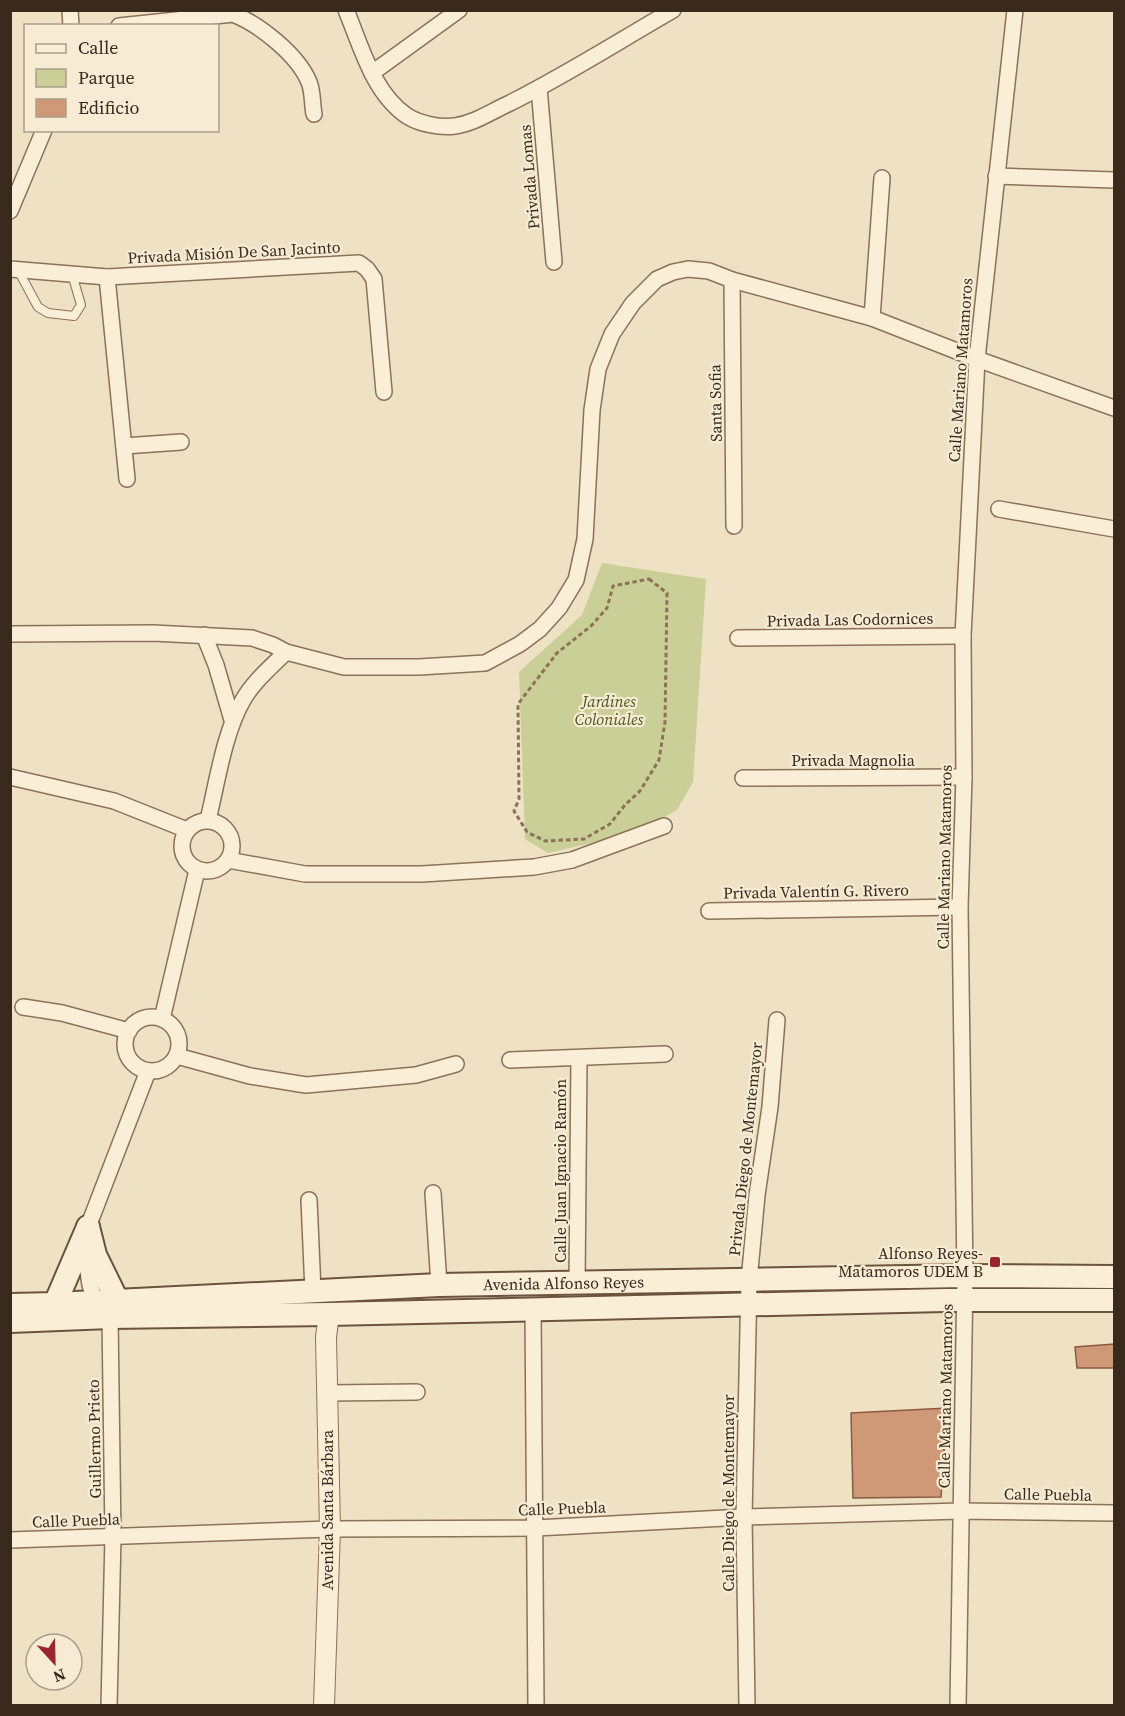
<svg xmlns="http://www.w3.org/2000/svg" width="1125" height="1716" viewBox="0 0 1125 1716" font-family="'Source Serif 4',serif">
<style>
.green{fill:#cace97}
.building{fill:#cf9978;stroke:#8a5a3e;stroke-width:1.5}
.lines{fill:none;stroke-linecap:round;stroke-linejoin:round}
.service-casing{stroke:#8b7259;stroke-width:10}
.minor-casing{stroke:#8b7259;stroke-width:18}
.tertiary-casing{stroke:#8b7259;stroke-width:22}
.secondary-casing{stroke:#6c533c;stroke-width:26}
.path{stroke:#8b7259;stroke-width:3;stroke-dasharray:4.5 3;stroke-linecap:butt}
.service{stroke:#faeed7;stroke-width:8}
.minor{stroke:#faeed7;stroke-width:15}
.tertiary{stroke:#faeed7;stroke-width:20}
.secondary{stroke:#faeed7;stroke-width:22}
.poi-dot{fill:#9b272c;stroke:#f7ebd3;stroke-width:2}
.labels{text-anchor:middle;stroke-width:4.5;stroke-linejoin:round;paint-order:stroke}
.street-label{font-size:16px;fill:#3a2a1e;stroke:#f7ebd3}
.park-label{font-size:16px;font-style:italic;fill:#4c5724;stroke:#f7ebd3}
.poi-label{font-size:16px;fill:#3a2a1e;stroke:#f7ebd3;text-anchor:end}
</style>
<rect width="100%" height="100%" fill="#efe1c3"/>
<!-- green -->
<path class="green" d="M602,563L706,579L693,782L677,810L661,819L614,838L548,853L525,839L519,672L582,615Z"/>
<!-- building -->
<g class="building">
<path d="M1114,1344V1368H1077L1075,1347Z"/>
<path d="M947,1408L941,1497L853,1498L851,1413Z"/>
</g>
<g class="lines">
<defs>
<path id="service" d="M18,270L38,307L48,313L74,316L81,305L72,274"/>
<g id="minor">
<path d="M70,10L71,26"/>
<path d="M346,10C361,46 373,93 407,116C420,124 440,128 455,126C475,123 492,111 510,103C566,75 619,41 673,10"/>
<path d="M119,26L233,14C259,24 298,55 309,82C313,91 312,104 314,114"/>
<path d="M372,73L459,10"/>
<path d="M539,88L554,262"/>
<path d="M996,176L1114,180"/>
<path d="M10,211L44,130"/>
<path d="M10,269L107,277L359,263L367,269L374,279L384,392"/>
<path d="M107,277L127,479"/>
<path d="M732,280L734,526"/>
<path d="M872,318L882,178"/>
<path d="M124,446L181,442"/>
<path d="M999,509L1114,529"/>
<path d="M10,634L153,633L252,638L273,645L286,652L344,667H419L485,663L520,644L540,629L559,608L576,580L585,539L592,410L598,369L612,334L633,303L657,279L673,272L688,269L709,271L732,280L872,318L977,359L1114,408"/>
<path d="M204,635L216,665L232,720"/>
<path d="M738,638L963,636"/>
<path d="M10,777L114,801L187,830"/>
<path d="M743,778L964,777"/>
<path d="M208,820C217,783 224,733 243,700C253,682 271,667 286,652"/>
<circle cx="207" cy="846" r="25"/>
<path d="M228,860L305,874H422L534,867L572,860L664,826"/>
<path d="M709,911L960,907"/>
<path d="M23,1007L62,1013L129,1031"/>
<circle cx="152" cy="1044" r="27"/>
<path d="M162,1019L197,870"/>
<path d="M177,1056L250,1076L306,1085L416,1075L456,1064"/>
<path d="M510,1060L665,1054"/>
<path d="M433,1193L439,1285"/>
<path d="M309,1200L313,1291"/>
<path d="M577,1284L579,1058"/>
<path d="M533,1309L536,1706"/>
<path d="M327,1393L417,1392"/>
<path d="M10,1540L330,1529L536,1528L744,1517L961,1511L1114,1513"/>
<path d="M109,1706L113,1537L110,1317L95,1301L90,1285L86,1258L88,1227L148,1071"/>
<path d="M747,1706L744,1517L749,1281L757,1195L770,1107L777,1020"/>
<path d="M958,1706L965,1276L960,907L964,777L963,636L977,359L1015,10"/>
</g>
<path id="tertiary" d="M324,1706L330,1529L326,1337L329,1314"/>
<g id="secondary">
<path d="M88,1227L95,1255L117,1300"/>
<path d="M55,1304L88,1227"/>
<path id="s1" d="M10,1305L55,1304L439,1285L965,1276L1114,1277"/>
<path d="M10,1321L110,1317L329,1314L945,1300H1114"/>
</g>
</defs>
<!-- service casing -->
<use href="#service" class="service-casing"/>
<!-- minor casing -->
<use href="#minor" class="minor-casing"/>
<!-- tertiary casing -->
<use href="#tertiary" class="tertiary-casing"/>
<!-- secondary casing -->
<use href="#secondary" class="secondary-casing"/>
<!-- path -->
<path class="path" d="M649,579L667,593L665,722L659,760L640,791L625,805L610,824L584,839L545,841L527,832L514,811L519,799L518,704L557,653L591,626L607,608L613,586Z"/>
<!-- service -->
<use href="#service" class="service"/>
<!-- minor -->
<use href="#minor" class="minor"/>
<!-- tertiary -->
<use href="#tertiary" class="tertiary"/>
<!-- secondary -->
<use href="#secondary" class="secondary"/>
</g>
<!-- markers -->
<rect class="poi-dot" x="989" y="1256" width="12" height="12" rx="3"/>
<g class="labels">
<!-- street labels -->
<g class="street-label">
<text transform="translate(529 177) rotate(-95)" y="6">Privada Lomas</text>
<text transform="translate(234 252) rotate(-3)" y="6">Privada Misión De San Jacinto</text>
<text transform="translate(960 370) rotate(-86)" y="6">Calle Mariano Matamoros</text>
<text transform="translate(715 403) rotate(-91)" y="6">Santa Sofia</text>
<text transform="translate(850 619) rotate(-1)" y="6">Privada Las Codornices</text>
<text x="853" y="766">Privada Magnolia</text>
<text transform="translate(944 857) rotate(-89)" y="6">Calle Mariano Matamoros</text>
<text transform="translate(816 891) rotate(-1)" y="6">Privada Valentín G. Rivero</text>
<text transform="translate(745 1149) rotate(-84)" y="6">Privada Diego de Montemayor</text>
<text transform="translate(560 1171) rotate(-90)" y="6">Calle Juan Ignacio Ramón</text>
<text dy="6" stroke="none"><textPath href="#s1" startOffset="554">Avenida Alfonso Reyes</textPath></text>
<text transform="translate(945 1396) rotate(-89)" y="6">Calle Mariano Matamoros</text>
<text transform="translate(94 1439) rotate(-91)" y="6">Guillermo Prieto</text>
<text transform="translate(728 1493) rotate(-90)" y="6">Calle Diego de Montemayor</text>
<text transform="translate(1048 1494) rotate(1)" y="6">Calle Puebla</text>
<text transform="translate(562 1508) rotate(-2)" y="6">Calle Puebla</text>
<text transform="translate(327 1510) rotate(-90)" y="6">Avenida Santa Bárbara</text>
<text transform="translate(76 1520) rotate(-2)" y="6">Calle Puebla</text>
</g>
<!-- park labels -->
<g class="park-label">
<text x="609" y="707">Jardines<tspan x="609" dy="18">Coloniales</tspan></text>
</g>
<!-- poi labels -->
<g class="poi-label">
<text x="983" y="1259">Alfonso Reyes-<tspan x="983" dy="18">Matamoros UDEM B</tspan></text>
</g>
</g>
<!-- border -->
<rect width="1125" height="1716" fill="none" stroke="#3a2a1e" stroke-width="24"/>
<!-- legend -->
<rect x="24" y="24" width="195" height="108" fill="#f7ebd3" stroke="#ab9e8b" stroke-width="1.5"/>
<rect x="36" y="44" width="30" height="9" fill="#faeed7" stroke="#ab9e8b" stroke-width="1.5"/>
<text x="78" y="54" font-size="18" fill="#3a2a1e">Calle</text>
<rect x="36" y="69" width="30" height="18" fill="#cace97" stroke="#ab9e8b" stroke-width="1.5"/>
<text x="78" y="84" font-size="18" fill="#3a2a1e">Parque</text>
<rect x="36" y="99" width="30" height="18" fill="#cf9978" stroke="#ab9e8b" stroke-width="1.5"/>
<text x="78" y="114" font-size="18" fill="#3a2a1e">Edificio</text>
<!-- north arrow -->
<g transform="translate(54 1662) rotate(158)"><circle r="28" fill="#f7ebd3" stroke="#ab9e8b" stroke-width="1.5"/>
<path d="M0-4.5L10 22L0 15L-10 22Z" fill="#9b272c"/>
<text y="-9" font-size="16" font-weight="bold" text-anchor="middle" fill="#3a2a1e">N</text>
</g>
</svg>
